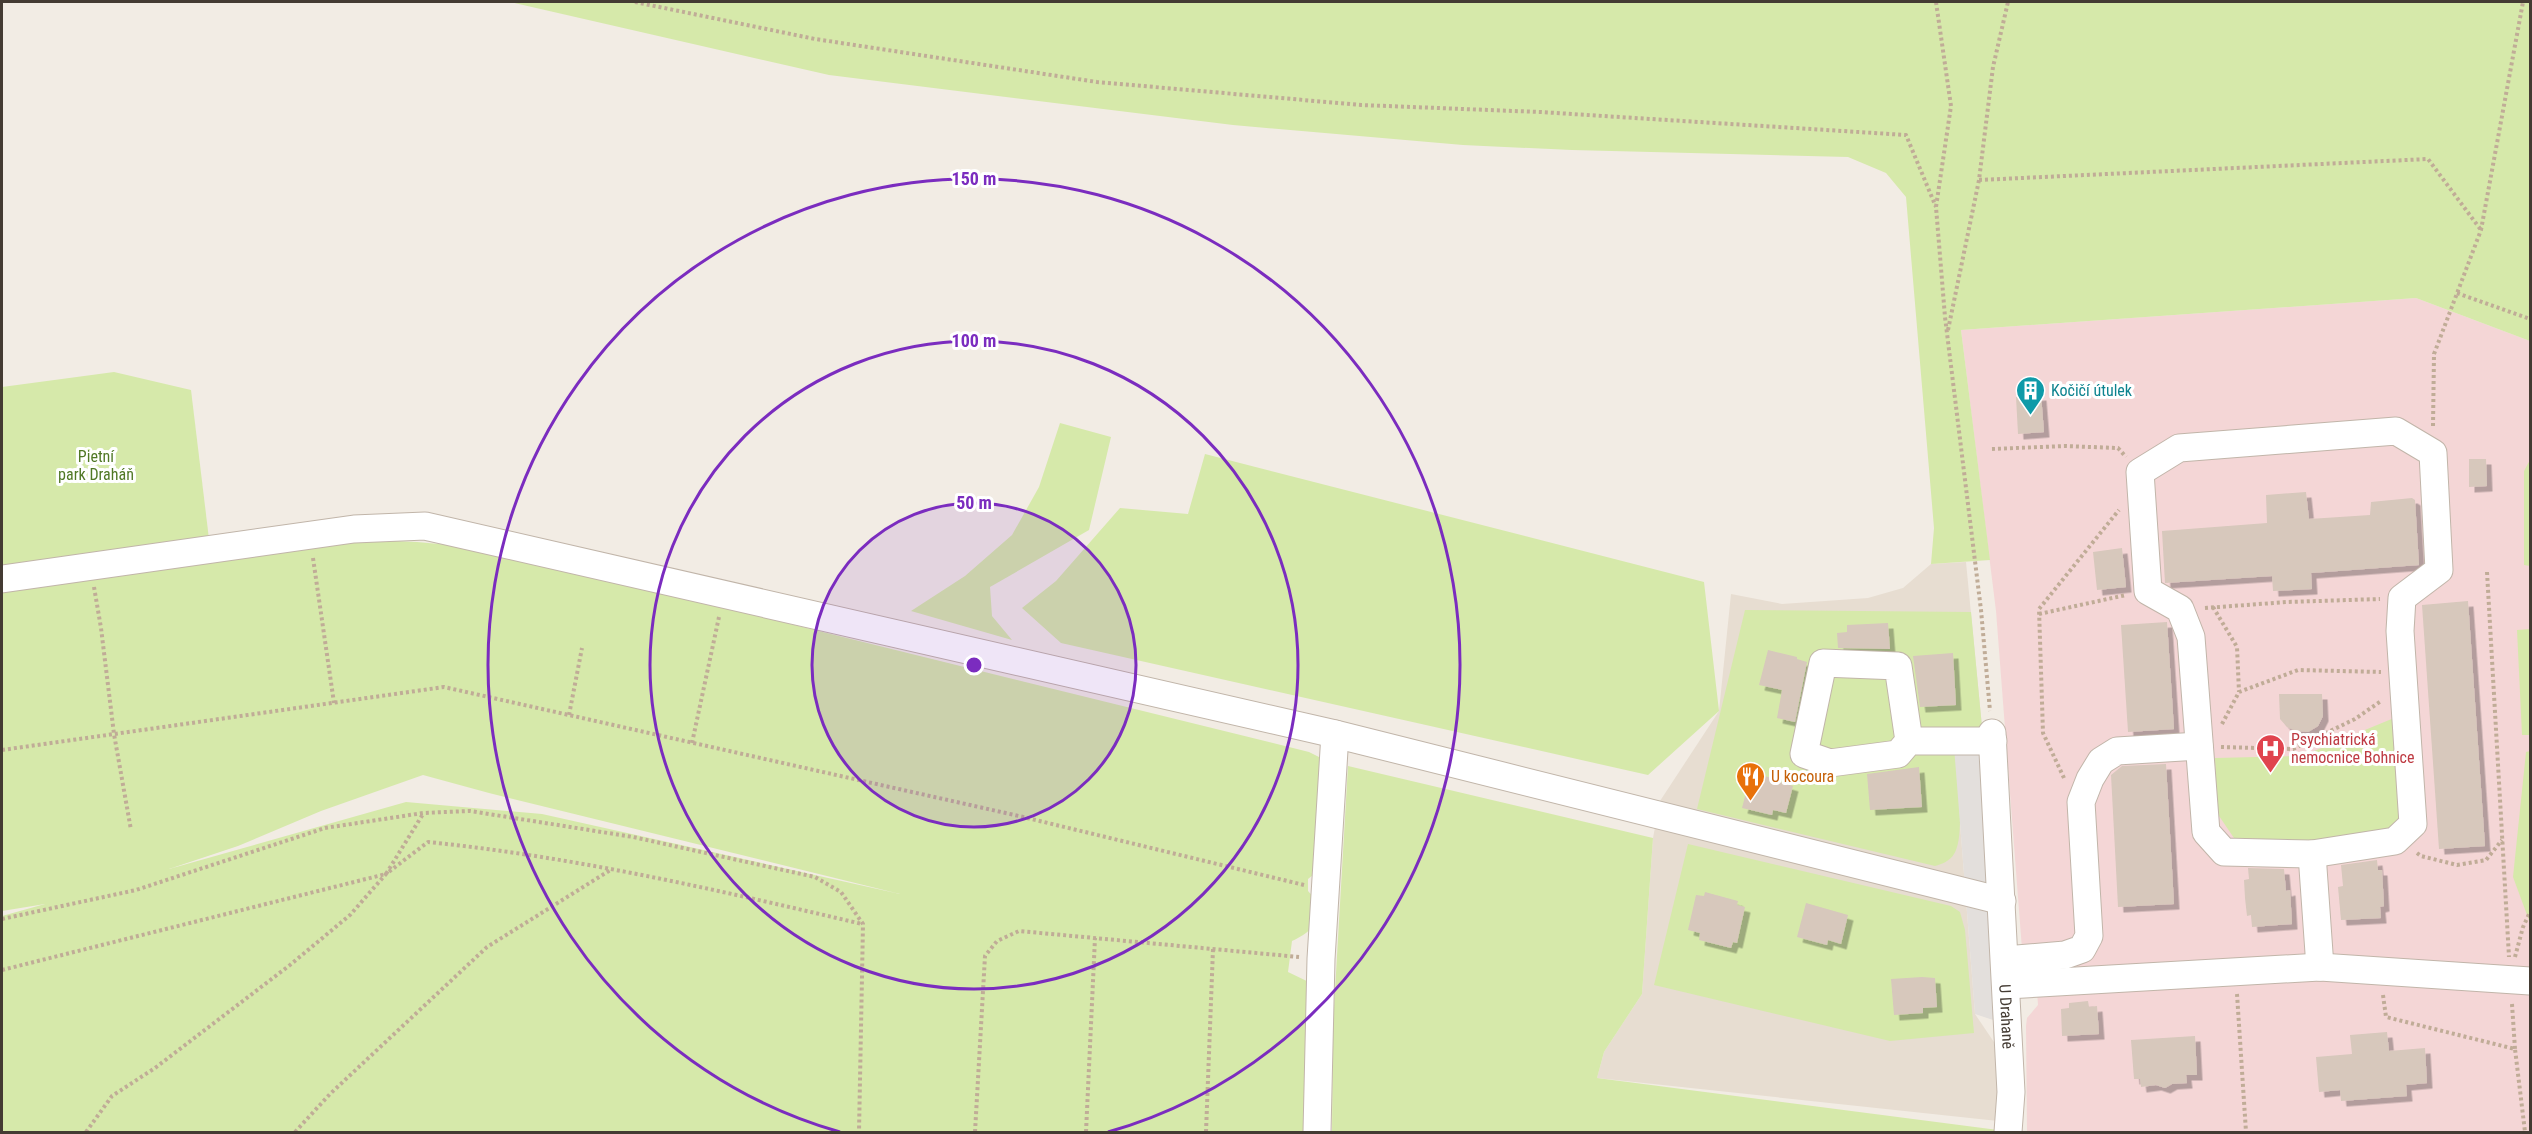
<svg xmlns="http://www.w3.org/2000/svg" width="2532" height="1134" viewBox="0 0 2532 1134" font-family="'Roboto Condensed',sans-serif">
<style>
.residential{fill:#e7ddd1}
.medical{fill:#f4d6d6}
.green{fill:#d6e9aa;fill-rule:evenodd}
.parking{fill:#e3dfdc}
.building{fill:#d7c8bc;filter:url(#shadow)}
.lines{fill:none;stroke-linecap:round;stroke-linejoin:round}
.minor-casing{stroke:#c1b5a9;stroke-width:29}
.path{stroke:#c0ac97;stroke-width:4;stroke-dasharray:3 3;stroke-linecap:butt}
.minor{stroke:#fff;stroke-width:27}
.ring{fill:none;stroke:#7b2cbf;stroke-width:3}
.labels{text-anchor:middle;stroke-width:6;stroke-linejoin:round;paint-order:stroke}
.culture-label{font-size:16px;fill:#0d838f;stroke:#fff;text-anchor:start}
.park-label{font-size:16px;fill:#507825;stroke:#fff}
.health-label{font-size:16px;fill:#be3a42;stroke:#fff;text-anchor:start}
.food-label{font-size:16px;fill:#c56008;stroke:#fff;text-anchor:start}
.street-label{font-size:16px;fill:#443b33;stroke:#fff}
.centre{fill:#7b2cbf;stroke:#fff;stroke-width:3}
.ring-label{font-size:18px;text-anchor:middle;font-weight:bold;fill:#7b2cbf;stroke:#fff;stroke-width:6;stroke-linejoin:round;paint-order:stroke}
</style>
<defs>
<filter id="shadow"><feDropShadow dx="5.5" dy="5.5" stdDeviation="0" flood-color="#0004"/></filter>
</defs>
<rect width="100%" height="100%" fill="#f2ece4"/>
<!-- residential -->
<path class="residential" d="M1966,562L1982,727L1953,734L1975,1014L1998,1048V1121L1597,1078L1604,1052L1642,994L1653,838L1660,801L1719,711L1731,594L1782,604L1868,598L1903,588L1931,564Z"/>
<!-- medical -->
<path class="medical" d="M2416,298L2530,341V1132H2027L2026,1026L2027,1018L2038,1005L2035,963L2022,949L1996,611L1961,330Z"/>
<!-- green -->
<g class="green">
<path d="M510,2H2530V341L2416,298L1961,330L1990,560L1931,564L1934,528L1906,197L1886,173L1848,157L1572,150L1463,145L1233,125L829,75Z"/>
<path d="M114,372L191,390L209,539L2,569V387Z"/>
<path d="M1060,423L1111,437L1089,530L990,587L992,616L1012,640L911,611L965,576L1012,535L1039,487Z"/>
<path d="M1205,454L1704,582L1719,711L1648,775L1061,643L1022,608L1056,581L1120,508L1188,514Z"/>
<path d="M2530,460V566L2524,565V471Z"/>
<path d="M350,539L417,542L483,548L1309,752L1321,758L1318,871L1308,879V891L1317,901C1316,924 1314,931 1292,941L1288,972L1315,985L1312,1132H2V916L45,904L2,911V591ZM423,775L489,793L900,894L542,814L406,802L169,869L238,846L321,811Z"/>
<path d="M1745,610L1971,612L1982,727L1953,734C1955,760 1967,834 1954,854C1950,861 1942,864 1935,866L1697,809Z"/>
<path d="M2530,629V735H2522L2517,630Z"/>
<path d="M2394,718L2403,808L2394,827L2322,841L2234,838L2217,813L2215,758L2302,756Z"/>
<path d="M2530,751V923L2513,877L2526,752Z"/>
<path d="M1348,766L1653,838L1642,994L1604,1052L1597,1078L1998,1130V1132H1332L1333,1025Z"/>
<path d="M1688,844L1951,906L1960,912L1965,930L1974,1033L1890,1041L1654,985Z"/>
</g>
<!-- parking -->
<path class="parking" d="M1992,733L2008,1025L1975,1014L1953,734Z"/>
<!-- building -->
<g class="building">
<path d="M2041,395L2044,432L2018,434L2016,397Z"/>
<path d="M2469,459H2486L2487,486L2469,487Z"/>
<path d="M2306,492L2309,519L2370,515L2371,502L2412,498L2415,500L2419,565L2311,573L2312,589L2273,591L2272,576L2165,583L2162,531L2267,523L2266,495Z"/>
<path d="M2122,548L2126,587L2097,590L2093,552Z"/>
<path d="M2468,601L2485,846L2439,849L2422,605Z"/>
<path d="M2167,622L2174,729L2128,732L2121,625Z"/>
<path d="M1888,623L1890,649L1838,648L1837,633L1847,632V625Z"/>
<path d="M1768,650L1797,657V659L1807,662L1795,722L1777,718L1782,690L1759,685Z"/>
<path d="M1953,653L1956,705L1920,707L1913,656Z"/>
<path d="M2279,694H2322L2323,716L2318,726L2308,732L2296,731L2287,727L2280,719Z"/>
<path d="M2166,764L2174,904L2118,907L2111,775L2122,766Z"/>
<path d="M1919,767L1922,807L1870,810L1867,774Z"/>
<path d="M1751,773L1781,780L1780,782L1793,786L1786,813L1773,810L1772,815L1742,808Z"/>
<path d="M2377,860L2378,870H2382L2384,906L2380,907L2381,918L2341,920L2338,887L2343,886L2341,865Z"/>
<path d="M2248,868L2284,869L2286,891L2290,890L2292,924L2252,927L2251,915L2247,916L2245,898L2244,880L2249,879Z"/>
<path d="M1705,892L1738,901L1737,905L1745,907L1737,943L1733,942L1731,948L1699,940L1700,933L1688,930L1696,895L1704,896Z"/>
<path d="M1806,903L1848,915L1841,944L1828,940L1827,945L1797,937Z"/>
<path d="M1922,977L1935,978L1937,1007L1923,1008V1013L1894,1015L1891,979Z"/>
<path d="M2088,1001L2089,1007L2097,1006L2099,1034L2062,1036L2061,1009L2069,1008V1003Z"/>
<path d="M2387,1032L2389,1051L2425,1048L2427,1083L2406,1085L2407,1096L2341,1101L2340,1090L2319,1092L2316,1057L2352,1054L2350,1035Z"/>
<path d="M2195,1036L2197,1075H2186L2187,1083L2172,1084L2165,1088L2156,1085L2141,1087L2140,1079H2134L2131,1040Z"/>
</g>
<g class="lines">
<defs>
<g id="minor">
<path d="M2396,431L2433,453L2439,570L2402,598L2400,631L2413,824L2395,841L2312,854L2224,852L2206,832L2191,637L2180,609L2148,591L2140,472L2179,448Z"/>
<path d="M2,579L354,529L425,526L1335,734L2002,901"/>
<path id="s1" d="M1992,733L2011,1092L2008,1132"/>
<path d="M1909,741L1898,754L1830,763L1804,754L1823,663L1898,666L1909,741H1993"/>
<path d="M2312,854L2320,967"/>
<path d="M2005,960L2065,955L2082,949L2089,936L2081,802L2090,779L2101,761L2117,751L2199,746"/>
<path d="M2007,985L2320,967L2530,981"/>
<path d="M1317,1132L1321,959L1335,734"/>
</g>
</defs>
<!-- minor casing -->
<use href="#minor" class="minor-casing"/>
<!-- path -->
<g class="path">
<path d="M635,2L815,39L1097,82L1361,105L1540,112L1906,135L1936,207"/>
<path d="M1936,2L1951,106L1936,207L1945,317L1981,610L1990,711"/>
<path d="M1979,180L2428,159L2481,230"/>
<path d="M2457,293L2530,319"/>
<path d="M1948,330L1979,180L1993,67L2008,2"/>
<path d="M2433,426L2434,354L2481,230L2523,2"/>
<path d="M1992,449L2064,446L2118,448L2126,457"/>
<path d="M313,558L334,703"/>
<path d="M2487,572L2509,957"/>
<path d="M94,587L101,628L114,734L131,830"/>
<path d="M2213,607L2237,647L2239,692"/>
<path d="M2205,608L2287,602L2380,599"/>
<path d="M2039,614L2126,595"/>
<path d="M569,715L582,648"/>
<path d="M2222,724L2239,692L2298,670L2381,672"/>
<path d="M692,743L719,617"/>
<path d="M2221,747L2293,749L2355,719L2381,701"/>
<path d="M2,750L444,687L1019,816L1304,885"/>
<path d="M2064,778L2043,733L2039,609L2119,510"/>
<path d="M2417,853L2421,856L2457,865L2486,860L2502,840"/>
<path d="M2,919L136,890L325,828L423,813L470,811L633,837L815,877L841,892L863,924L859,1132"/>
<path d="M2515,957L2523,927L2530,912"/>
<path d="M2,970L386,874L423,814"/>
<path d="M2237,994L2246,1132"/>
<path d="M2383,995L2386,1017L2515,1049L2525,1132"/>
<path d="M2512,1004L2515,1049"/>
<path d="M86,1132L112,1096L155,1068L290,965L350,915L386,874L428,842C575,857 718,890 862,924"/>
<path d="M295,1132L330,1094L487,947L612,869"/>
<path d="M975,1132L985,956L997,941L1019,931L1299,957"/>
<path d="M1086,1132L1095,938"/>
<path d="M1206,1132L1213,949"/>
</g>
<!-- minor -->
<use href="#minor" class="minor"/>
</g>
<!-- distance rings -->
<circle cx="974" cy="665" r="162" fill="#7b2cbf" fill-opacity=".12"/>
<g class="ring">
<circle cx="974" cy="665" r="162"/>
<circle cx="974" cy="665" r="324"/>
<path d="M840 1132A486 486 0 1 1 1108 1132"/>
</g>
<!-- icons -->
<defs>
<symbol id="building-pin" viewBox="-11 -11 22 30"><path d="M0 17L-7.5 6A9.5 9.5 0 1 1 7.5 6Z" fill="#0f9aa8" stroke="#fff"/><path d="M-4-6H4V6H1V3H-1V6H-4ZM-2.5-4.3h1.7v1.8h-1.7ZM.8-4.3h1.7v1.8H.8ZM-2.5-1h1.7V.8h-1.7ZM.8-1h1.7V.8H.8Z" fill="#fff"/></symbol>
<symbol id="hospital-pin" viewBox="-11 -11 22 30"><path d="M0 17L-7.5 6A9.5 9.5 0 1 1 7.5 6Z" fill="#e0444e" stroke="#fff"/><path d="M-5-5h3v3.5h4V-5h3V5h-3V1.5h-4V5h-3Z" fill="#fff"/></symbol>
<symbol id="restaurant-pin" viewBox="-11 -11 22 30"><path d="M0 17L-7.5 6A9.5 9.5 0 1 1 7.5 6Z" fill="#e8710a" stroke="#fff"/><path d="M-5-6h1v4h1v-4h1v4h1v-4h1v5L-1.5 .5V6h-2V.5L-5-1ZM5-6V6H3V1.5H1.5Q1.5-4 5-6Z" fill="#fff"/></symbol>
</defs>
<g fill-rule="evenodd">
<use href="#building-pin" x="2014" y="374" width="33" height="45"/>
<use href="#hospital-pin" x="2254" y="732" width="33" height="45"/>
<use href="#restaurant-pin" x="1734" y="760" width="33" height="45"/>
</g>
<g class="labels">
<!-- culture labels -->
<g class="culture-label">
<text x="2051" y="396">Kočičí útulek</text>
</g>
<!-- park labels -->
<g class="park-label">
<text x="96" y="462">Pietní<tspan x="96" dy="18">park Draháň</tspan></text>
</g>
<!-- health labels -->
<g class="health-label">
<text x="2291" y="745">Psychiatrická<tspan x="2291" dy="18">nemocnice Bohnice</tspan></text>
</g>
<!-- food labels -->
<g class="food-label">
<text x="1771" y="782">U kocoura</text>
</g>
<!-- street labels -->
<g class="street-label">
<text dy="6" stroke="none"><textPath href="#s1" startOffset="284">U Drahaně</textPath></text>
</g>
</g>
<circle cx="974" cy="665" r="9" class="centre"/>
<g class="ring-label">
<text x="974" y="185">150 m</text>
<text x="974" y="347">100 m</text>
<text x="974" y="509">50 m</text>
</g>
<!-- border -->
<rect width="2532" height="1134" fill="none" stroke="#443b33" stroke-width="6"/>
</svg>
